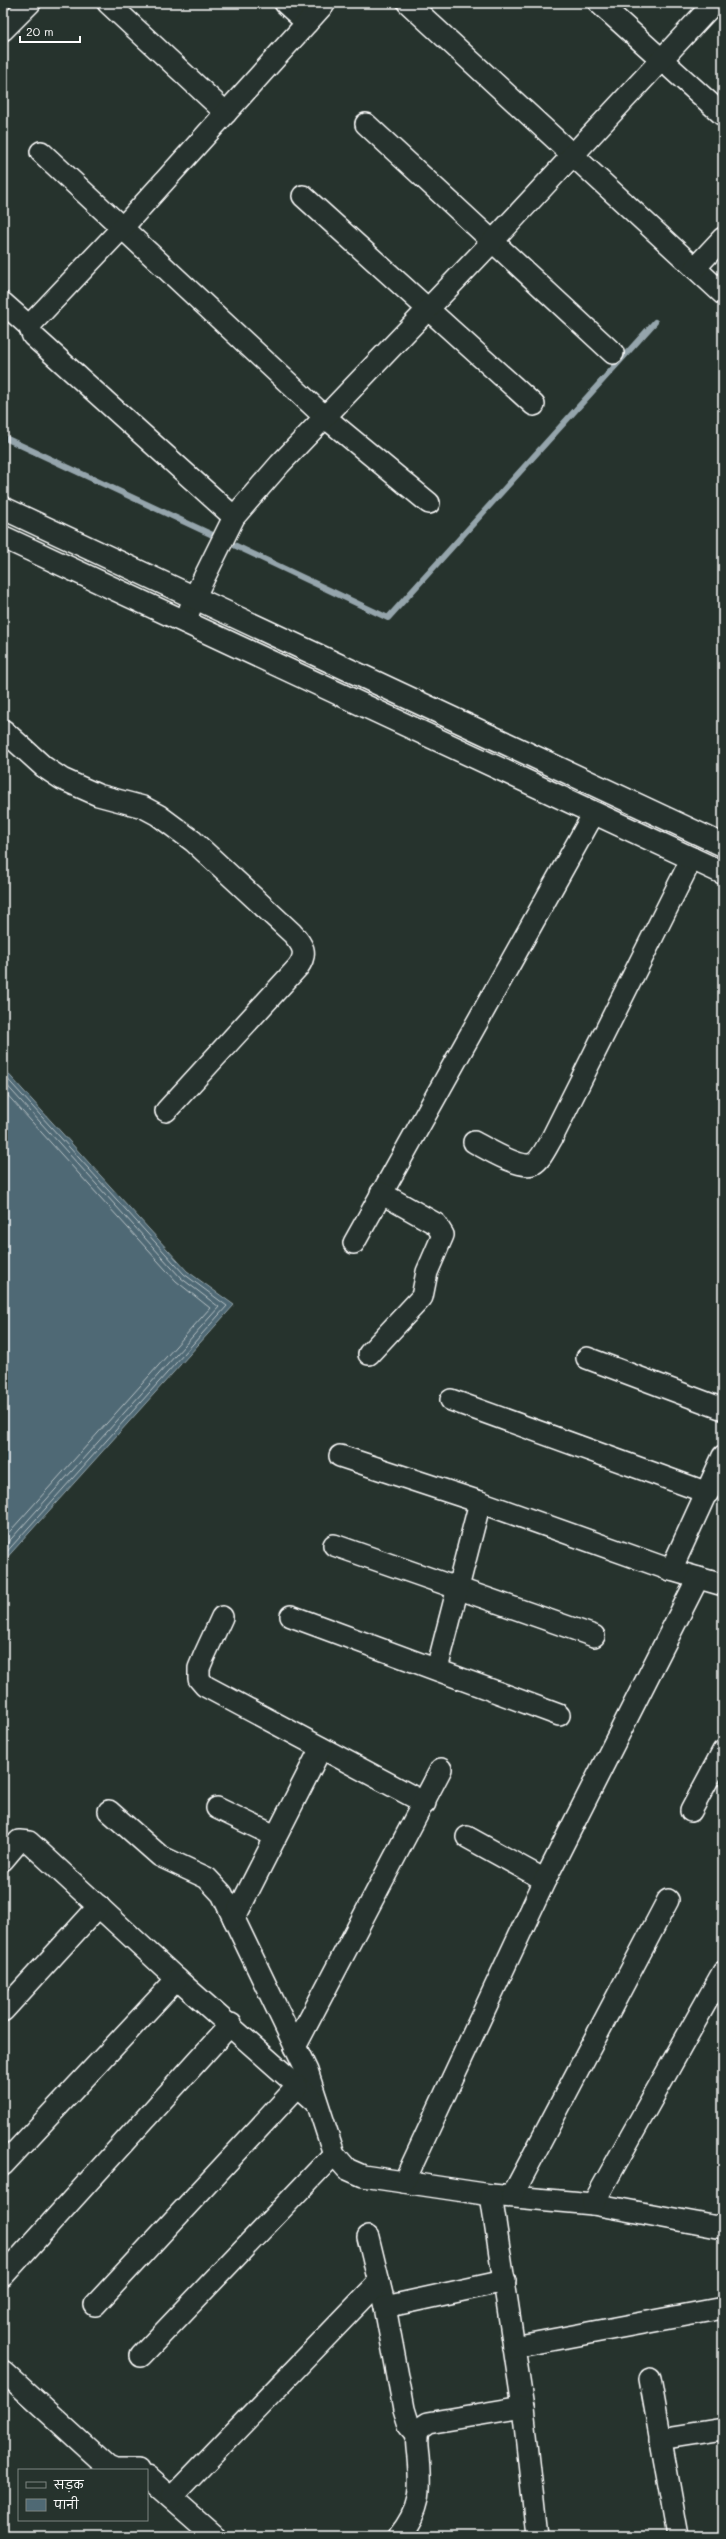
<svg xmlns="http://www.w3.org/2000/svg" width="726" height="2539" viewBox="0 0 726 2539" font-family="Mali,'Playpen Sans Deva',sans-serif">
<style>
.water{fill:#4f6974;stroke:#95a5ac}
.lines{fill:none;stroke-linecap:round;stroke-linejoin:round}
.shore{stroke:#b9c3c7;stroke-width:1}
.stream{stroke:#95a5ac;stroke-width:6}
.minor-casing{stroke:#fff;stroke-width:24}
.highway-casing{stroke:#fff;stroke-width:25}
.minor{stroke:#26332d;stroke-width:21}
.highway{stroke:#26332d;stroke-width:22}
</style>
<rect width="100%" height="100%" fill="#26332d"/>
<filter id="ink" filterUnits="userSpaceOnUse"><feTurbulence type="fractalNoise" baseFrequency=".025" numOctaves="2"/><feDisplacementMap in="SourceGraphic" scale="8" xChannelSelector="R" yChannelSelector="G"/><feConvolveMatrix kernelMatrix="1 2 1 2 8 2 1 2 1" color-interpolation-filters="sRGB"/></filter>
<g filter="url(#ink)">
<!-- water -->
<path class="water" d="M3,1068L187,1271L234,1305L3,1562Z"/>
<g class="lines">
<!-- shore -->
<g class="shore">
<path d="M3,1074L184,1274L227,1306L3,1556"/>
<path d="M3,1081L181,1278L219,1307L3,1548"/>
<path d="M3,1090L176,1281L210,1308L3,1539"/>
</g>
<!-- stream -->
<g class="stream">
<path d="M3,437L219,538"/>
<path d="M234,545L388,618L655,322"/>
</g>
<defs>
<g id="minor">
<path d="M108,3L226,113"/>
<path d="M285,3L307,23"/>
<path d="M408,3L723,294"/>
<path d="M599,3L723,115"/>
<path d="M3,30L30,3"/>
<path d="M366,124L613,353"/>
<path d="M41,152L326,418L429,503"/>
<path d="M303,196L534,405"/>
<path d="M695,268L723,238"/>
<path d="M3,303L29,326"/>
<path d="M234,517L33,336L29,326L123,227L325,3"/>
<path d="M185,622L195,596L234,517L280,464L493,241L714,3"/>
<path d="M3,730L44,767L62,779L98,795L143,807L158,815L193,841L292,933C303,945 308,953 298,967L166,1111"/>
<path d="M474,1142C487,1149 520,1169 533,1164C541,1160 547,1146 552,1138L692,858"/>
<path d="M354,1243L594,813"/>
<path d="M369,1354L422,1297L427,1272L443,1235L436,1224L381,1193"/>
<path d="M587,1358L723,1409"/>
<path d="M451,1400L708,1493"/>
<path d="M340,1456L480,1502L671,1570L723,1585"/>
<path d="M334,1545L594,1636"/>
<path d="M671,1570L723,1456"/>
<path d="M291,1616L559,1715"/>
<path d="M222,1617L204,1656L199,1668V1679L205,1686L425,1803"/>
<path d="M437,1669L480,1502"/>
<path d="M217,1808L275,1836"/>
<path d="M109,1811L160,1856L207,1878L222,1894L307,2071L334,2154L347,2169L363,2176L491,2195L593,2204L723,2228"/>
<path d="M691,1811L723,1751"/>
<path d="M467,1837L545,1880"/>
<path d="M3,1860L19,1841L29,1842L177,1979L316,2102"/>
<path d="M234,1919L321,1748"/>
<path d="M3,2011L99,1906"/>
<path d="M295,2047L441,1769"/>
<path d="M3,2165L177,1979"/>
<path d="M404,2182L545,1880L698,1578"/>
<path d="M491,2195L523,2407L537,2536"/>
<path d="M512,2196L668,1900"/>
<path d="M593,2204L723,1972"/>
<path d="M368,2237L385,2307L404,2409L409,2425L417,2434"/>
<path d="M3,2276L231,2024"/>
<path d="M95,2305L297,2087"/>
<path d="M385,2307L505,2281"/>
<path d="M514,2347L723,2308"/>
<path d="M141,2356L334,2154"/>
<path d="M3,2371L108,2467L115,2470H138"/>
<path d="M650,2379L678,2536"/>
<path d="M660,2439L723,2429"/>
<path d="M147,2477L214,2536"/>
<path d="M172,2497L379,2282"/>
<path d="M399,2536C421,2508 421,2491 418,2457C417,2447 415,2438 419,2429L428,2423L523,2407"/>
</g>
<g id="highway">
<path d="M3,508L723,845"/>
<path d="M3,537L723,873"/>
</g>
</defs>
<!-- minor casing -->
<use href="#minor" class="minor-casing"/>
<!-- highway casing -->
<use href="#highway" class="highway-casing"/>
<!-- minor -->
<use href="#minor" class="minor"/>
<!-- highway -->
<use href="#highway" class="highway"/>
</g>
</g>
<!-- margin -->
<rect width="726" height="2539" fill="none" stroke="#26332d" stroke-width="16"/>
<rect x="8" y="8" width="710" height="2523" fill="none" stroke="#fff" stroke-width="1.5" filter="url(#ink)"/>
<!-- legend -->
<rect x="18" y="2469" width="130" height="52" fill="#26332d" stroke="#7d8581"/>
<rect x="26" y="2482" width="20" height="6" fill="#26332d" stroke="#7d8581"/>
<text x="54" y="2489" font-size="12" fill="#ffffff">सड़क</text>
<rect x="26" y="2499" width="20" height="12" fill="#4f6974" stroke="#7d8581"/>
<text x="54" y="2509" font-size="12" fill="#ffffff">पानी</text>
<!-- scale -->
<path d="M20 36v6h60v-6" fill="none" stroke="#ffffff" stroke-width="2"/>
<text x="26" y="36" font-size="12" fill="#ffffff" stroke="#26332d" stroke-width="3" paint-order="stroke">20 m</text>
</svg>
